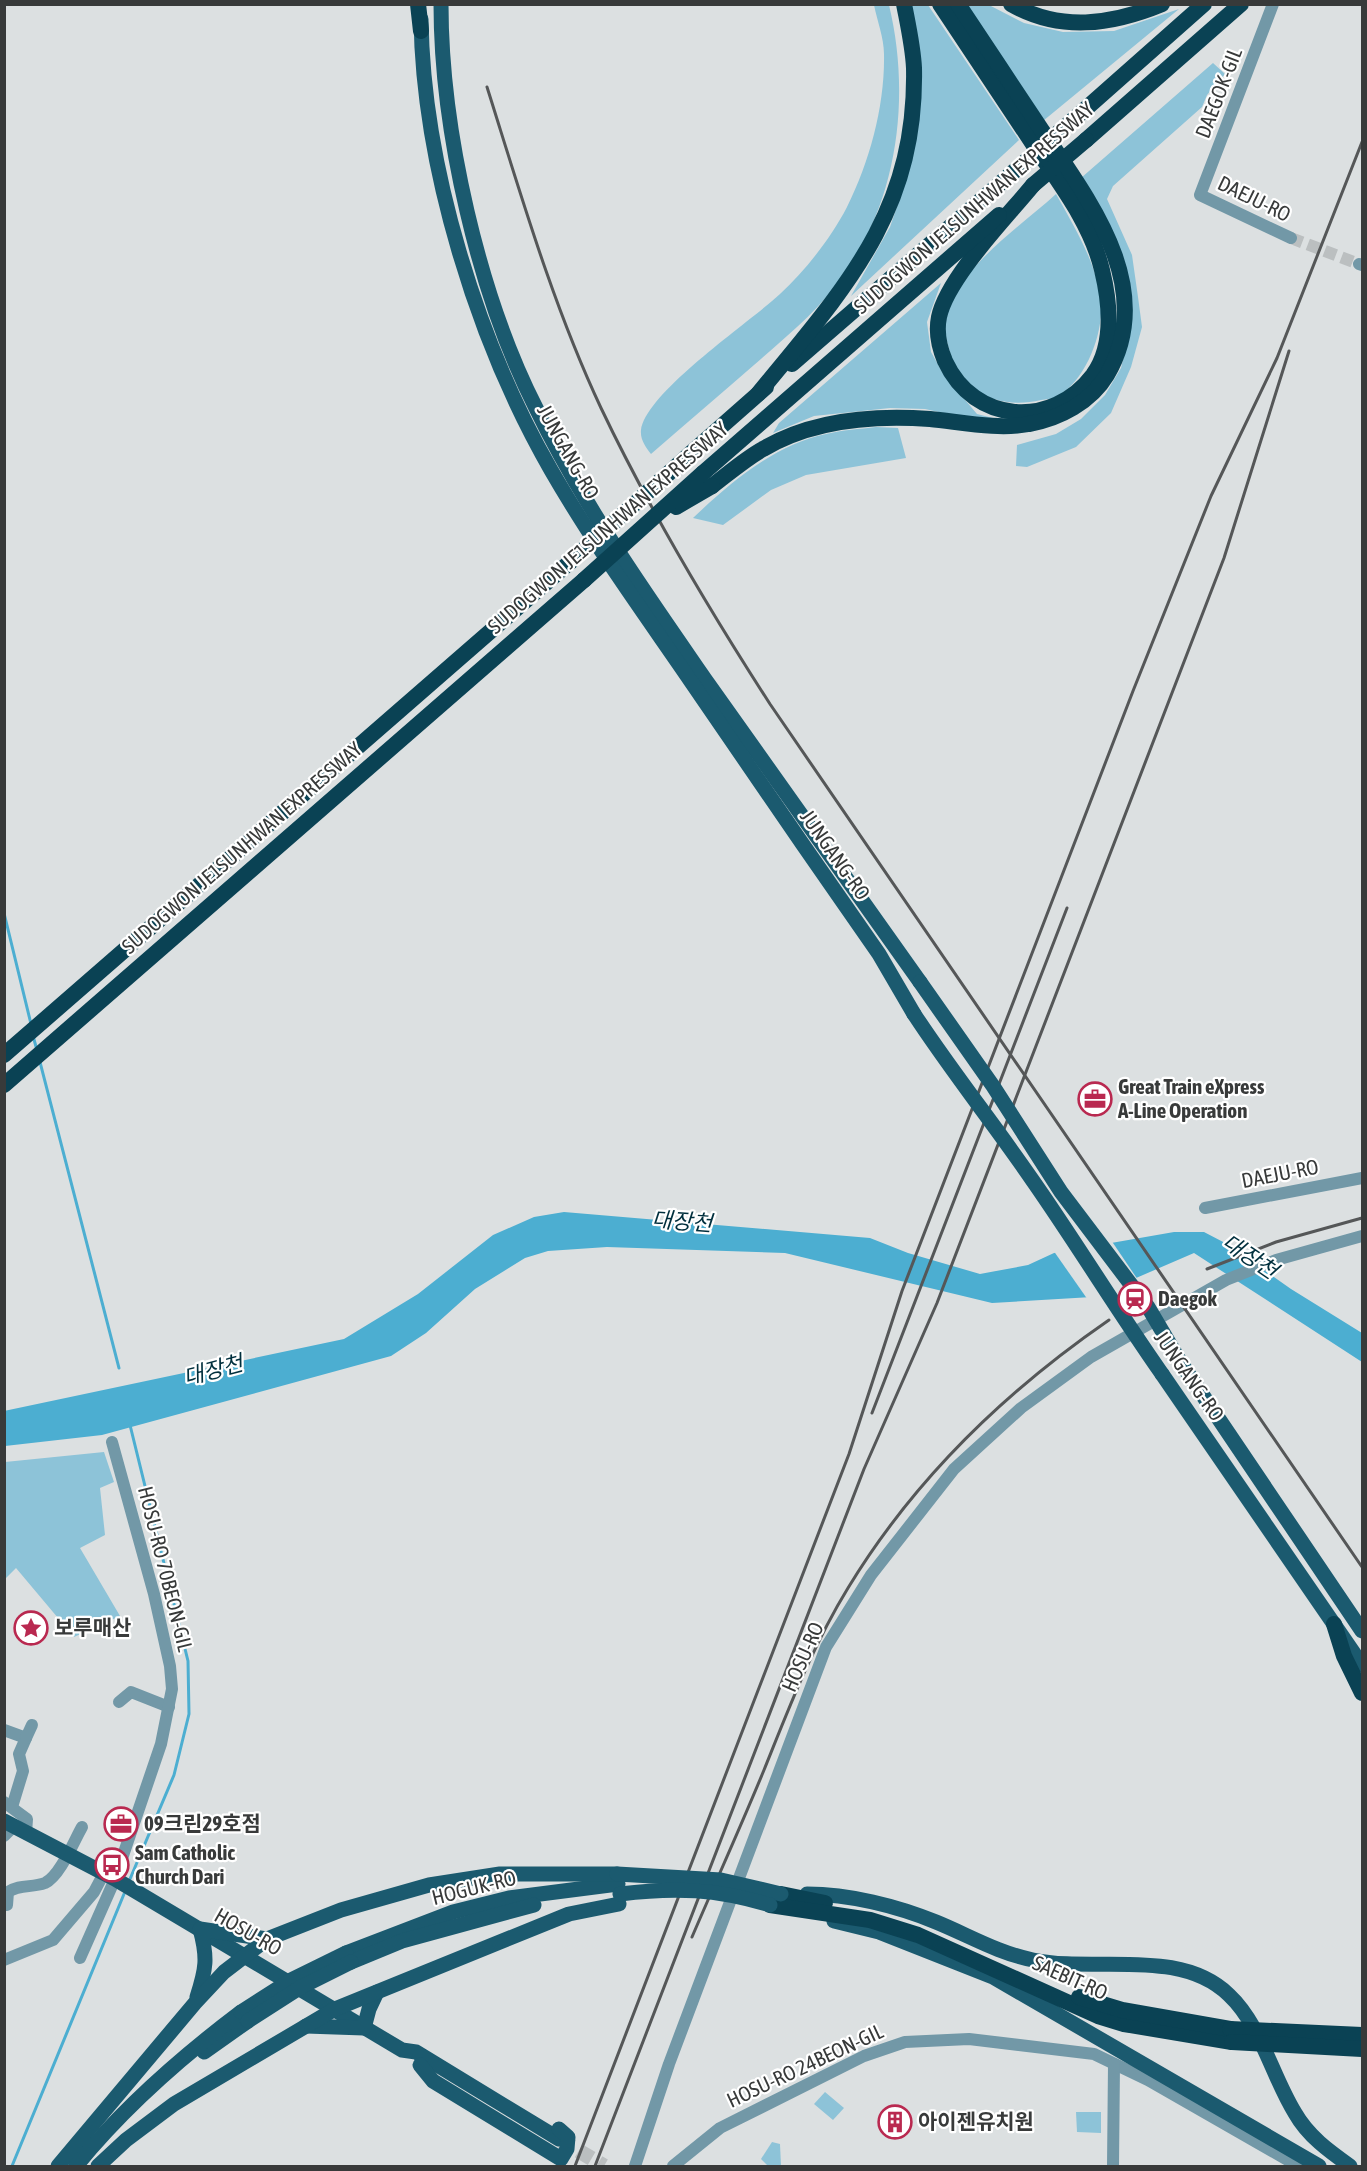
<svg xmlns="http://www.w3.org/2000/svg" width="1367" height="2171" viewBox="0 0 1367 2171" font-family="'Asap Condensed','Noto Sans KR',sans-serif">
<style>
.green{fill:#8dc3d8}
.water{fill:#4caed1}
.pier{fill:#dce0e1}
.lines{fill:none;stroke-linecap:round;stroke-linejoin:round}
.stream{stroke:#4caed1;stroke-width:3}
.minor-tunnel{stroke:#bbbfc0;stroke-width:12;stroke-dasharray:12 6;stroke-linecap:butt}
.major-tunnel{stroke:#bbbfc0;stroke-width:15;stroke-dasharray:15 8;stroke-linecap:butt}
.minor{stroke:#7298a7;stroke-width:12}
.major{stroke:#1b5a6f;stroke-width:15}
.highway{stroke:#0a4254;stroke-width:16}
.rail{stroke:#555758;stroke-width:3}
.major-bridge{stroke:#1b5a6f;stroke-width:15}
.highway-bridge{stroke:#0a4254;stroke-width:16}
.labels{text-anchor:middle;stroke-width:4.5;stroke-linejoin:round;paint-order:stroke}
.street-label{font-size:21px;fill:#383a3a;stroke:#fff}
.poi-label{font-size:21px;font-weight:bold;fill:#383a3a;stroke:#fff;text-anchor:start}
.water-label{font-size:22px;font-style:italic;fill:#002f3d;stroke:#fff}
</style>
<rect width="100%" height="100%" fill="#dce0e1"/>
<!-- green -->
<g class="green">
<path d="M874,5H889C912,100 897,211 833,289C810,318 781,341 754,365C720,395 685,424 651,454C646,447 640,440 641,430C646,392 750,322 780,294C805,271 831,238 847,207C870,161 885,105 884,54C884,38 877,20 874,5Z"/>
<path d="M908,5H928L1019,140L851,296L890,227L906,180Z"/>
<path d="M963,5H989L1024,23L1063,32L1114,31L1179,9L1043,121Z"/>
<path d="M1213,63L1225,74L1207,95L1202,107L1113,186L1107,199L1132,255L1138,297L1142,327L1131,367L1111,413L1076,447L1027,467L1016,466L1017,445L1056,434L1081,419L1105,395L1121,368L1128,339L1129,300L1081,178Z"/>
<path d="M1056,194C1076,230 1102,271 1101,313C1100,341 1084,381 1058,396C1054,399 1046,399 1041,400C1000,410 960,393 949,349C943,328 943,318 954,297C975,256 1022,225 1056,194Z"/>
<path d="M941,283L927,322L931,352L944,375L977,414L1001,420L961,417L925,409L890,408L814,416L773,433L779,423Z"/>
<path d="M876,427L898,428L906,458L806,475L771,490L723,525L693,518C730,483 774,445 826,434C842,430 860,429 876,427Z"/>
<path d="M104,1452L114,1482L100,1488L105,1535L80,1548L120,1616L74,1637L16,1568L5,1579V1462Z"/>
<path d="M825,2092L844,2108L833,2120L814,2104Z"/>
<path d="M1076,2112H1101V2133L1077,2132Z"/>
<path d="M772,2142L780,2144L781,2166H768L761,2159Z"/>
</g>
<!-- water -->
<path class="water" d="M564,1212L870,1238L908,1253L980,1274L1028,1265L1054,1253L1174,1232H1204L1227,1244L1291,1289L1362,1333V1362L1194,1253L1092,1297L992,1303L785,1253L607,1247L548,1251L525,1258L475,1289L426,1333L391,1356L102,1435L5,1446L4,1411L344,1339L418,1294L493,1235L534,1217Z"/>
<!-- pier -->
<path class="pier" d="M1111,1240L1138,1280L1088,1300L1053,1250Z"/>
<g class="lines">
<!-- stream -->
<g class="stream">
<path d="M4,913L31,1024"/>
<path d="M33,1036L37,1050"/>
<path d="M40,1062L119,1368"/>
<path d="M130,1425L188,1661L189,1714L174,1775L130,1879"/>
<path d="M12,2166L124,1894"/>
</g>
<!-- minor-tunnel -->
<path class="minor-tunnel" d="M1291,238L1359,264"/>
<!-- major-tunnel -->
<path class="major-tunnel" d="M559,2139L604,2166"/>
<!-- minor -->
<g class="minor">
<path d="M1273,4L1200,195L1291,238"/>
<path d="M1359,264L1362,265"/>
<path d="M1205,1208L1362,1178"/>
<path d="M119,1702L131,1692L169,1707"/>
<path d="M4,1730L26,1738L19,1754L23,1771L12,1807"/>
<path d="M26,1738L32,1725"/>
<path d="M4,1802L27,1819L26,1833"/>
<path d="M4,1836L14,1826"/>
<path d="M7,1905L8,1892C20,1884 32,1888 45,1883C60,1876 74,1841 82,1827"/>
<path d="M80,1958L115,1879L161,1744L172,1689L170,1666L154,1594L112,1442"/>
<path d="M4,1960L53,1940L94,1892L104,1873"/>
<path d="M635,2166L669,2064L826,1647L871,1575L954,1469L1021,1408L1091,1357L1226,1280L1276,1260L1362,1236"/>
<path d="M673,2166L720,2128L864,2056L905,2042L969,2039L1094,2054L1148,2080L1298,2166"/>
<path d="M1113,2166L1114,2064"/>
</g>
<!-- major -->
<g class="major">
<path d="M441,4C441,131 479,296 536,408C583,505 646,594 707,682C778,782 849,882 920,982"/>
<path d="M421,19C423,167 478,343 551,470C593,543 644,613 692,683C754,774 816,864 879,954L914,1014"/>
<path d="M1181,1363L1362,1631"/>
<path d="M1162,1374L1362,1665"/>
<path d="M4,1821L115,1879L402,2050L416,2052L559,2139"/>
<path d="M807,1894C849,1894 897,1906 936,1922C968,1935 998,1953 1033,1960C1095,1973 1180,1947 1229,1995C1261,2025 1272,2076 1295,2113C1308,2136 1329,2151 1350,2166"/>
<path d="M834,1921L879,1932L993,1977L1319,2166"/>
<path d="M346,1953L453,1912L509,1898L618,1884"/>
<path d="M351,1962L402,1941L534,1905"/>
<path d="M197,1997C206,1969 208,1958 200,1929L267,1939"/>
<path d="M306,2026L364,2028L369,2009L377,1992"/>
<path d="M204,2052L248,2021"/>
<path d="M420,2065L433,2081L561,2159L567,2149L568,2137L559,2129"/>
<path d="M58,2166L195,2003L224,1972L267,1939L341,1910L429,1885L500,1874H617"/>
<path d="M76,2166C124,2107 180,2058 241,2012"/>
<path d="M98,2166L126,2140L174,2104L335,2009L569,1914L619,1904"/>
</g>
<!-- highway -->
<g class="highway">
<path d="M418,4L421,31"/>
<path d="M940,4C971,51 1002,97 1033,144C1059,183 1091,223 1102,270C1110,303 1114,346 1093,375C1052,429 974,424 945,361C939,347 936,332 939,317C947,278 1007,217 1033,185"/>
<path d="M1011,4C1060,32 1111,25 1162,4"/>
<path d="M1073,120L1204,4"/>
<path d="M1086,140L1241,4"/>
<path d="M792,364L1018,168"/>
<path d="M758,394C844,289 917,213 914,68C913,47 908,25 904,4"/>
<path d="M690,454L766,387"/>
<path d="M703,473L999,215"/>
<path d="M712,486C728,474 745,459 763,449C812,420 875,415 930,419C961,422 998,430 1029,424C1059,419 1091,402 1107,375C1158,288 1089,200 1041,129C1013,87 986,46 958,4"/>
<path d="M4,1055L570,562"/>
<path d="M4,1085L584,580"/>
<path d="M1334,1624L1344,1656L1362,1693"/>
<path d="M781,1894L825,1903"/>
<path d="M770,1905L870,1920L918,1935L1098,2016L1124,2024L1232,2042"/>
<path d="M1079,1997L1122,2010L1230,2029"/>
</g>
<!-- rail -->
<g class="rail">
<path d="M487,87C521,195 553,306 601,408C650,511 708,608 770,704L1362,1567"/>
<path d="M1207,1269L1276,1242L1362,1218"/>
<path d="M872,1413L1067,908"/>
<path d="M692,1937C716,1881 741,1826 764,1770C789,1708 813,1645 848,1588C913,1481 1006,1391 1109,1320"/>
<path d="M575,2166L849,1454L902,1291L1133,691L1211,496L1277,358L1362,142"/>
<path d="M595,2166L864,1469L937,1303L1224,558L1289,351"/>
</g>
<!-- major-bridge -->
<g class="major-bridge">
<path d="M920,982L993,1086L1061,1192L1148,1307L1181,1363"/>
<path d="M914,1014C952,1072 994,1124 1033,1181C1077,1244 1117,1310 1162,1374"/>
<path d="M617,1874L721,1880L781,1894"/>
<path d="M620,1894C676,1887 716,1889 770,1905"/>
<path d="M241,2012L291,1980L346,1953"/>
<path d="M248,2021L301,1987L351,1962"/>
</g>
<!-- highway-bridge -->
<g class="highway-bridge">
<path d="M1018,168L1073,120"/>
<path d="M1033,185L1086,140"/>
<path d="M676,507L712,486"/>
<path d="M570,562L690,454"/>
<path d="M584,580L703,473"/>
<path d="M1230,2029L1362,2035"/>
<path d="M1232,2042L1362,2049"/>
</g>
</g>
<!-- icons -->
<defs>
<symbol id="office-ring" viewBox="-11 -11 22 22"><circle r="9.5" fill="#fff" stroke="#b92950" stroke-width="1.5"/><path d="M-6-3h4V-5.5h4V-3h4V5H-6ZM-1-4.5V-3h2v-1.5ZM-6 0V1H6V0Z" fill="#b92950"/></symbol>
<symbol id="station-ring" viewBox="-11 -11 22 22"><circle r="9.5" fill="#fff" stroke="#b92950" stroke-width="1.5"/><path d="M-3-6H3Q5-6 5-4V2Q5 4 3 4L4.5 6H3L1.5 4h-3L-3 6H-4.5L-3 4Q-5 4-5 2V-4Q-5-6-3-6ZM-3.5-4v3h7v-3ZM-3.5 1v1.5H-2V1ZM2 1v1.5H3.5V1Z" fill="#b92950"/></symbol>
<symbol id="sight-ring" viewBox="-11 -11 22 22"><circle r="9.5" fill="#fff" stroke="#b92950" stroke-width="1.5"/><path d="M0-6L1.8-2.2L6-1.7L2.9 1.2L3.7 5.4L0 3.3L-3.7 5.4L-2.9 1.2L-6-1.7L-1.8-2.2Z" fill="#b92950"/></symbol>
<symbol id="bus-ring" viewBox="-11 -11 22 22"><circle r="9.5" fill="#fff" stroke="#b92950" stroke-width="1.5"/><path d="M-5-6H5V4H4V6H2V4H-2V6H-4V4H-5ZM-3.5-4V0h7V-4ZM-3.5 1.2v1.5H-2V1.2ZM2 1.2v1.5H3.5V1.2Z" fill="#b92950"/></symbol>
<symbol id="building-ring" viewBox="-11 -11 22 22"><circle r="9.5" fill="#fff" stroke="#b92950" stroke-width="1.5"/><path d="M-4-6H4V6H1V3H-1V6H-4ZM-2.5-4.3h1.7v1.8h-1.7ZM.8-4.3h1.7v1.8H.8ZM-2.5-1h1.7V.8h-1.7ZM.8-1h1.7V.8H.8Z" fill="#b92950"/></symbol>
</defs>
<g fill-rule="evenodd">
<use href="#office-ring" x="1076" y="1080" width="38" height="38"/>
<use href="#station-ring" x="1116" y="1280" width="38" height="38"/>
<use href="#sight-ring" x="12" y="1609" width="38" height="38"/>
<use href="#office-ring" x="102" y="1805" width="38" height="38"/>
<use href="#bus-ring" x="93" y="1846" width="38" height="38"/>
<use href="#building-ring" x="876" y="2103" width="38" height="38"/>
</g>
<g class="labels">
<!-- street labels -->
<g class="street-label">
<text transform="translate(1219 93) rotate(-69)" y="7">DAEGOK-GIL</text>
<text transform="translate(1254 199) rotate(26)" y="7">DAEJU-RO</text>
<text transform="translate(974 208) rotate(-41)" y="7">SUDOGWON JE1SUNHWAN EXPRESSWAY</text>
<text transform="translate(568 452) rotate(61)" y="7">JUNGANG-RO</text>
<text transform="translate(608 528) rotate(-41)" y="7">SUDOGWON JE1SUNHWAN EXPRESSWAY</text>
<text transform="translate(242 848) rotate(-41)" y="7">SUDOGWON JE1SUNHWAN EXPRESSWAY</text>
<text transform="translate(835 855) rotate(55)" y="7">JUNGANG-RO</text>
<text transform="translate(1280 1174) rotate(-11)" y="7">DAEJU-RO</text>
<text transform="translate(1189 1376) rotate(55)" y="7">JUNGANG-RO</text>
<text transform="translate(165 1569) rotate(76)" y="7">HOSU-RO 70BEON-GIL</text>
<text transform="translate(803 1657) rotate(-66)" y="7">HOSU-RO</text>
<text transform="translate(474 1888) rotate(-14)" y="7">HOGUK-RO</text>
<text transform="translate(248 1932) rotate(30)" y="7">HOSU-RO</text>
<text transform="translate(1070 1978) rotate(24)" y="7">SAEBIT-RO</text>
<text transform="translate(805 2066) rotate(-25)" y="7">HOSU-RO 24BEON-GIL</text>
</g>
<!-- poi labels -->
<g class="poi-label">
<text x="1118" y="1094">Great Train eXpress<tspan x="1118" dy="24">A-Line Operation</tspan></text>
<text x="1158" y="1306">Daegok</text>
<text x="54" y="1635">보루매산</text>
<text x="144" y="1831">09크린29호점</text>
<text x="135" y="1860">Sam Catholic<tspan x="135" dy="24">Church Dari</tspan></text>
<text x="918" y="2129">아이젠유치원</text>
</g>
<!-- water labels -->
<g class="water-label">
<text transform="translate(682 1221) rotate(4)" y="8">대장천</text>
<text transform="translate(1250 1256) rotate(34)" y="8">대장천</text>
<text transform="translate(213 1370) rotate(-15)" y="8">대장천</text>
</g>
</g>
<!-- border -->
<rect width="1367" height="2171" fill="none" stroke="#383a3a" stroke-width="12"/>
</svg>
